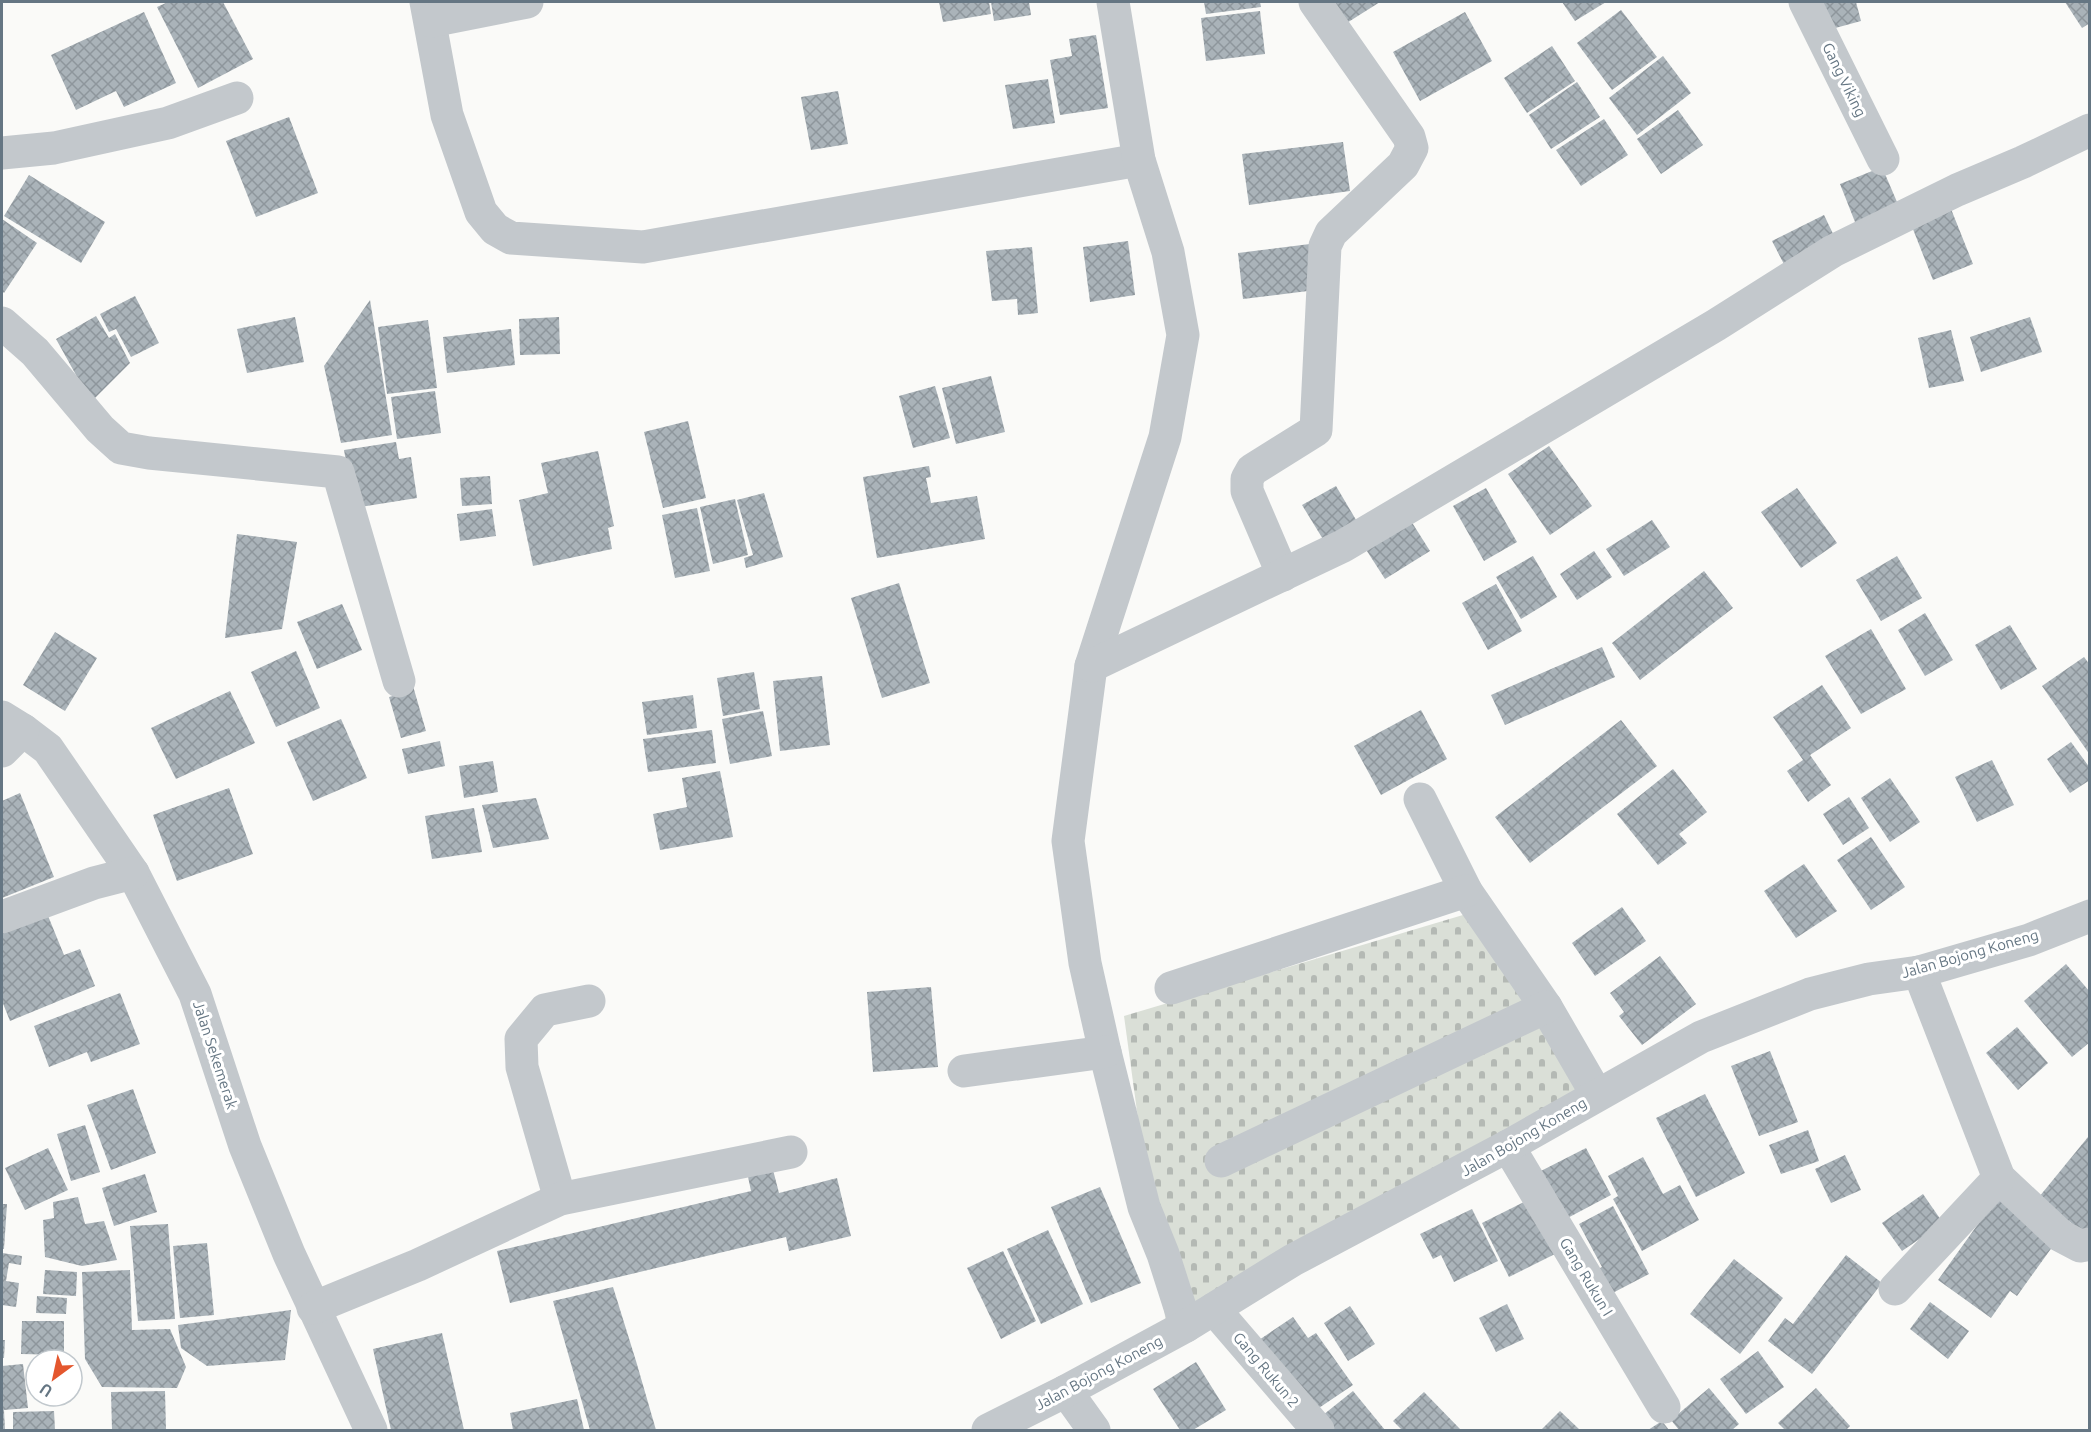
<svg xmlns="http://www.w3.org/2000/svg" width="2091" height="1432" viewBox="0 0 2091 1432" font-family="Ubuntu,sans-serif">
<style>
.cemetery{fill:url(#cemetery-stones)}
.building{fill:url(#building-cross-hatch)}
.lines{fill:none;stroke-linecap:round;stroke-linejoin:round}
.minor{stroke:#c3c8cc;stroke-width:33}
.labels{text-anchor:middle;stroke-width:6;stroke-linejoin:round;paint-order:stroke}
.street-label{font-size:15px;fill:#657683;stroke:#fff}
</style>
<defs>
<pattern id="cemetery-stones" width="16" height="16" patternUnits="userSpaceOnUse" patternTransform="scale(1.5)"><rect width="16" height="16" fill="#dadfd7"/><path d="M2 7V4a2 2 0 0 1 4 0v3zM10 15v-3a2 2 0 0 1 4 0v3z" fill="#b4b9b4"/></pattern>
<pattern id="building-cross-hatch" width="8" height="8" patternUnits="userSpaceOnUse" patternTransform="scale(1.5)"><rect width="8" height="8" fill="#aab3b9"/><path d="M0 0l8 8M0 8l8-8" fill="none" stroke="#8e969c"/></pattern>
</defs>
<rect width="100%" height="100%" fill="#fafaf8"/>
<!-- cemetery -->
<path class="cemetery" d="M1473,912L1584,1087L1167,1331L1124,1016Z"/>
<!-- building -->
<g class="building">
<path d="M168,2H223L253,59L198,88L157,7Z"/>
<path d="M939,2H989L991,14L943,22Z"/>
<path d="M991,2H1029L1031,15L994,21Z"/>
<path d="M1204,2H1260L1261,7L1206,14Z"/>
<path d="M1326,2H1380L1342,26Z"/>
<path d="M1562,2H1606L1575,21Z"/>
<path d="M1820,2H1856L1861,21L1828,30Z"/>
<path d="M2065,2H2090V23L2082,28Z"/>
<path d="M1621,10L1657,57L1612,90L1577,43Z"/>
<path d="M1260,11L1265,54L1206,61L1201,18Z"/>
<path d="M144,12L176,83L124,107L116,91L76,110L51,55Z"/>
<path d="M1465,12L1492,61L1420,101L1393,52Z"/>
<path d="M1096,35L1108,108L1060,115L1050,60L1072,56L1069,39Z"/>
<path d="M1552,46L1575,81L1527,113L1504,78Z"/>
<path d="M1663,56L1691,93L1637,135L1609,98Z"/>
<path d="M1048,79L1055,123L1013,129L1005,85Z"/>
<path d="M1577,82L1600,117L1551,149L1529,115Z"/>
<path d="M838,91L848,144L811,150L801,97Z"/>
<path d="M1678,110L1703,145L1661,174L1637,139Z"/>
<path d="M289,117L318,193L256,217L226,141Z"/>
<path d="M1604,119L1628,155L1581,186L1556,150Z"/>
<path d="M1343,142L1350,191L1249,205L1242,154Z"/>
<path d="M1882,167L1900,209L1857,227L1840,184Z"/>
<path d="M29,175L105,222L81,263L4,216Z"/>
<path d="M1949,204L1973,264L1933,280L1909,219Z"/>
<path d="M1824,215L1837,242L1786,268L1772,241Z"/>
<path d="M2,219L37,243L4,293L2,291Z"/>
<path d="M1128,241L1135,295L1090,302L1083,247Z"/>
<path d="M1310,244L1316,290L1243,299L1238,253Z"/>
<path d="M1032,247L1038,313L1018,315L1017,299L992,301L986,251Z"/>
<path d="M135,296L159,343L131,357L116,329L109,332L100,314Z"/>
<path d="M370,300L392,435L341,443L324,366Z"/>
<path d="M96,316L109,338L115,334L130,363L91,402L56,339Z"/>
<path d="M295,317L304,362L247,373L237,329Z"/>
<path d="M559,317L560,354L520,355L519,319Z"/>
<path d="M2030,317L2042,352L1981,372L1970,337Z"/>
<path d="M428,320L437,388L387,394L378,327Z"/>
<path d="M511,329L515,365L447,373L443,337Z"/>
<path d="M1951,330L1964,381L1929,388L1918,338Z"/>
<path d="M991,376L1005,432L956,444L942,388Z"/>
<path d="M935,386L950,438L913,448L899,396Z"/>
<path d="M435,391L441,433L397,439L391,397Z"/>
<path d="M688,421L706,498L663,508L644,432Z"/>
<path d="M396,442L399,459L411,457L417,498L354,508L344,450Z"/>
<path d="M1549,446L1592,506L1550,535L1508,474Z"/>
<path d="M598,451L614,526L608,528L612,549L533,566L519,500L548,493L541,463Z"/>
<path d="M929,466L931,477L926,478L931,503L977,496L985,539L877,558L863,477Z"/>
<path d="M490,476L492,504L462,506L460,478Z"/>
<path d="M1336,486L1362,530L1329,549L1302,505Z"/>
<path d="M1486,488L1517,542L1484,561L1453,506Z"/>
<path d="M1797,488L1837,543L1801,568L1761,512Z"/>
<path d="M764,493L783,557L746,568L744,558L753,555L737,500Z"/>
<path d="M735,499L748,555L713,564L700,507Z"/>
<path d="M697,508L710,571L675,578L662,515Z"/>
<path d="M492,509L496,536L460,541L457,514Z"/>
<path d="M1652,520L1670,547L1624,576L1606,549Z"/>
<path d="M1411,521L1430,551L1385,579L1365,548Z"/>
<path d="M237,534L297,542L282,629L225,638Z"/>
<path d="M1594,551L1612,577L1577,600L1560,574Z"/>
<path d="M1533,556L1557,597L1521,619L1496,577Z"/>
<path d="M1897,556L1922,598L1881,621L1856,580Z"/>
<path d="M1704,571L1733,608L1640,680L1612,643Z"/>
<path d="M899,583L930,683L882,698L851,598Z"/>
<path d="M1496,584L1522,631L1488,650L1462,603Z"/>
<path d="M342,604L362,650L317,669L297,622Z"/>
<path d="M1925,613L1953,660L1925,676L1898,630Z"/>
<path d="M2010,625L2037,669L2001,690L1975,645Z"/>
<path d="M1871,629L1906,689L1861,714L1825,656Z"/>
<path d="M55,632L97,658L65,711L23,685Z"/>
<path d="M1602,647L1615,677L1505,725L1491,695Z"/>
<path d="M296,651L320,708L276,727L251,672Z"/>
<path d="M2084,657L2090,665V755L2042,686Z"/>
<path d="M754,672L760,709L723,716L717,678Z"/>
<path d="M822,676L830,745L780,751L773,681Z"/>
<path d="M1822,685L1851,728L1810,755L1831,785L1808,802L1787,771L1803,760L1773,717Z"/>
<path d="M413,686L426,731L401,738L389,697L400,694Z"/>
<path d="M230,691L255,743L176,779L151,728Z"/>
<path d="M693,695L697,728L647,735L642,702Z"/>
<path d="M1421,710L1447,759L1381,795L1354,746Z"/>
<path d="M763,711L772,756L730,764L722,719Z"/>
<path d="M341,719L367,778L313,801L287,742Z"/>
<path d="M1621,720L1657,766L1530,863L1495,817Z"/>
<path d="M712,730L716,763L648,772L643,739Z"/>
<path d="M440,741L445,766L408,774L402,749Z"/>
<path d="M2071,742L2090,768V780L2070,793L2047,759Z"/>
<path d="M1992,760L2014,805L1977,822L1955,777Z"/>
<path d="M493,761L498,792L464,798L459,766Z"/>
<path d="M1673,769L1707,812L1679,834L1687,843L1658,865L1617,814Z"/>
<path d="M720,771L733,837L660,850L653,814L687,807L682,778Z"/>
<path d="M1890,778L1920,822L1890,842L1861,798Z"/>
<path d="M229,788L253,854L177,881L153,815Z"/>
<path d="M20,793L54,877L2,898V801Z"/>
<path d="M1849,797L1869,828L1843,845L1823,814Z"/>
<path d="M536,798L549,839L493,848L482,805Z"/>
<path d="M474,808L482,852L432,859L425,816Z"/>
<path d="M1871,837L1905,887L1871,910L1837,860Z"/>
<path d="M1804,864L1837,911L1796,938L1764,891Z"/>
<path d="M44,906L64,955L80,949L95,986L10,1021L2,1001V923Z"/>
<path d="M1622,907L1646,941L1595,976L1572,943Z"/>
<path d="M1660,956L1696,1004L1642,1045L1619,1016L1624,1012L1610,993Z"/>
<path d="M2066,964L2090,992V1042L2072,1057L2024,1001Z"/>
<path d="M931,987L938,1067L873,1072L867,992Z"/>
<path d="M120,993L140,1044L91,1062L87,1052L49,1067L34,1026Z"/>
<path d="M2017,1027L2048,1063L2018,1090L1986,1053Z"/>
<path d="M1770,1051L1798,1122L1759,1136L1731,1066Z"/>
<path d="M133,1089L156,1153L111,1170L87,1105Z"/>
<path d="M1705,1094L1745,1173L1696,1197L1656,1118Z"/>
<path d="M85,1125L100,1172L71,1181L57,1134Z"/>
<path d="M1808,1130L1819,1161L1781,1174L1769,1145Z"/>
<path d="M2088,1137L2090,1138V1230L2086,1235L2039,1197Z"/>
<path d="M48,1148L68,1190L25,1210L5,1168Z"/>
<path d="M1586,1148L1611,1195L1560,1222L1535,1174Z"/>
<path d="M1845,1155L1861,1190L1831,1203L1815,1169Z"/>
<path d="M1643,1157L1663,1194L1680,1185L1699,1220L1642,1251L1613,1199L1618,1196L1608,1176Z"/>
<path d="M772,1166L779,1193L837,1178L851,1236L789,1251L786,1237L510,1303L497,1251L751,1191L747,1172Z"/>
<path d="M145,1174L157,1212L114,1226L102,1188Z"/>
<path d="M1100,1187L1141,1283L1091,1303L1051,1207Z"/>
<path d="M1923,1194L1943,1223L1902,1251L1882,1223Z"/>
<path d="M1536,1196L1563,1250L1509,1277L1482,1223Z"/>
<path d="M1998,1196L2058,1239L2017,1296L2010,1291L1991,1318L1938,1280Z"/>
<path d="M78,1197L85,1224L104,1221L117,1260L82,1266L45,1257L43,1220L54,1218L53,1202Z"/>
<path d="M2,1204H7L4,1249H2Z"/>
<path d="M1613,1206L1649,1274L1603,1298L1590,1273L1602,1267L1579,1224Z"/>
<path d="M1472,1209L1498,1261L1454,1282L1441,1255L1433,1259L1420,1234Z"/>
<path d="M168,1224L175,1319L138,1321L130,1226Z"/>
<path d="M1048,1230L1083,1304L1041,1324L1007,1249Z"/>
<path d="M207,1243L214,1315L180,1318L173,1246Z"/>
<path d="M1003,1251L1036,1321L1001,1339L967,1268Z"/>
<path d="M2,1253L22,1256L21,1265L9,1263L6,1281L19,1283L16,1307L2,1305Z"/>
<path d="M1846,1255L1882,1283L1812,1374L1768,1341L1785,1318L1793,1324Z"/>
<path d="M1734,1259L1783,1298L1740,1354L1690,1314Z"/>
<path d="M45,1270L77,1272L76,1296L43,1294Z"/>
<path d="M130,1270L132,1330L170,1329L186,1367L177,1388L102,1387L85,1359L82,1272Z"/>
<path d="M613,1287L636,1361L656,1430H590L553,1301Z"/>
<path d="M37,1296L67,1298L66,1314L36,1313Z"/>
<path d="M1930,1302L1969,1331L1948,1359L1910,1329Z"/>
<path d="M1507,1304L1524,1339L1496,1352L1479,1318Z"/>
<path d="M1350,1306L1375,1344L1348,1361L1324,1323Z"/>
<path d="M291,1310L285,1360L207,1366L181,1348L178,1325Z"/>
<path d="M1293,1317L1308,1338L1316,1333L1353,1385L1307,1416L1256,1342Z"/>
<path d="M22,1321H64V1355L21,1354Z"/>
<path d="M442,1333L464,1430H391L373,1349Z"/>
<path d="M2,1340H5L4,1358H2Z"/>
<path d="M1758,1351L1784,1387L1746,1414L1720,1379Z"/>
<path d="M1196,1362L1226,1410L1193,1430H1180L1153,1389Z"/>
<path d="M23,1364L28,1408L4,1410L5,1430H2V1366Z"/>
<path d="M1709,1388L1739,1424L1732,1430H1679L1671,1420Z"/>
<path d="M1816,1388L1850,1426L1846,1430H1785L1778,1423Z"/>
<path d="M165,1391L166,1430H112L111,1392Z"/>
<path d="M1353,1391L1385,1430H1326L1318,1419Z"/>
<path d="M1424,1392L1461,1430H1402L1393,1421Z"/>
<path d="M577,1399L584,1430H513L510,1413Z"/>
<path d="M54,1411L55,1430H13V1412Z"/>
<path d="M1560,1411L1580,1430H1541Z"/>
<path d="M1662,1421L1669,1430H1648Z"/>
</g>
<g class="lines">
<!-- minor -->
<g class="minor">
<path d="M426,2L447,115L481,212L495,229L511,238L643,247L1139,160"/>
<path d="M1113,2L1139,160L1168,252L1183,335L1165,437L1091,666L1068,841L1085,963L1105,1052L1144,1207L1163,1254L1186,1326"/>
<path d="M1805,2L1883,159"/>
<path d="M431,21L527,2"/>
<path d="M2,153L54,148L168,123L237,98"/>
<path d="M2,323L35,352L100,429L121,448L149,453L338,472L399,681"/>
<path d="M1283,575L1247,491V479L1252,470L1316,430L1325,246L1331,233L1403,165L1412,148L1409,137L1315,2"/>
<path d="M1091,666L1343,546L1716,325L1833,251L1957,190L2023,162L2090,130"/>
<path d="M2,717L23,730L48,749L133,873L195,994L245,1146L289,1254L371,1430"/>
<path d="M2,751L23,730"/>
<path d="M1420,799L1466,891L1546,1007L1597,1095"/>
<path d="M2,917L94,883L133,873"/>
<path d="M1171,988L1466,891"/>
<path d="M964,1071L1105,1052"/>
<path d="M1508,1146L1664,1407"/>
<path d="M1221,1161L1546,1007"/>
<path d="M1999,1178L2061,1236L2080,1246L2090,1244"/>
<path d="M560,1199L522,1067L521,1039L545,1010L589,1001"/>
<path d="M1895,1289L1999,1178L1919,972"/>
<path d="M313,1308L418,1265L560,1199L791,1152"/>
<path d="M1214,1309L1318,1430"/>
<path d="M1066,1391L1094,1430"/>
<path d="M988,1430L1066,1391L1186,1326L1293,1260L1508,1146L1701,1037L1810,994L1869,979L1919,972L2029,940L2090,916"/>
</g>
</g>
<g class="labels">
<!-- street labels -->
<g class="street-label">
<text transform="translate(1844 80) rotate(64)" y="5">Gang Viking</text>
<text transform="translate(1970 954) rotate(-16)" y="5">Jalan Bojong Koneng</text>
<text transform="translate(215 1055) rotate(72)" y="5">Jalan Sekemerak</text>
<text transform="translate(1524 1137) rotate(-30)" y="5">Jalan Bojong Koneng</text>
<text transform="translate(1586 1277) rotate(59)" y="5">Gang Rukun I</text>
<text transform="translate(1266 1370) rotate(50)" y="5">Gang Rukun 2</text>
<text transform="translate(1099 1373) rotate(-28)" y="5">Jalan Bojong Koneng</text>
</g>
</g>
<!-- border -->
<rect width="2091" height="1432" fill="none" stroke="#657683" stroke-width="6"/>
<!-- north arrow -->
<g transform="translate(54 1378) rotate(213)"><circle r="28" fill="#ffffff" stroke="#c1c8cd" stroke-width="1.5"/>
<path d="M0-4.5L10 22L0 15L-10 22Z" fill="#e4572e"/>
<text y="-9" font-size="16" font-weight="bold" text-anchor="middle" fill="#657683">U</text>
</g>
</svg>
